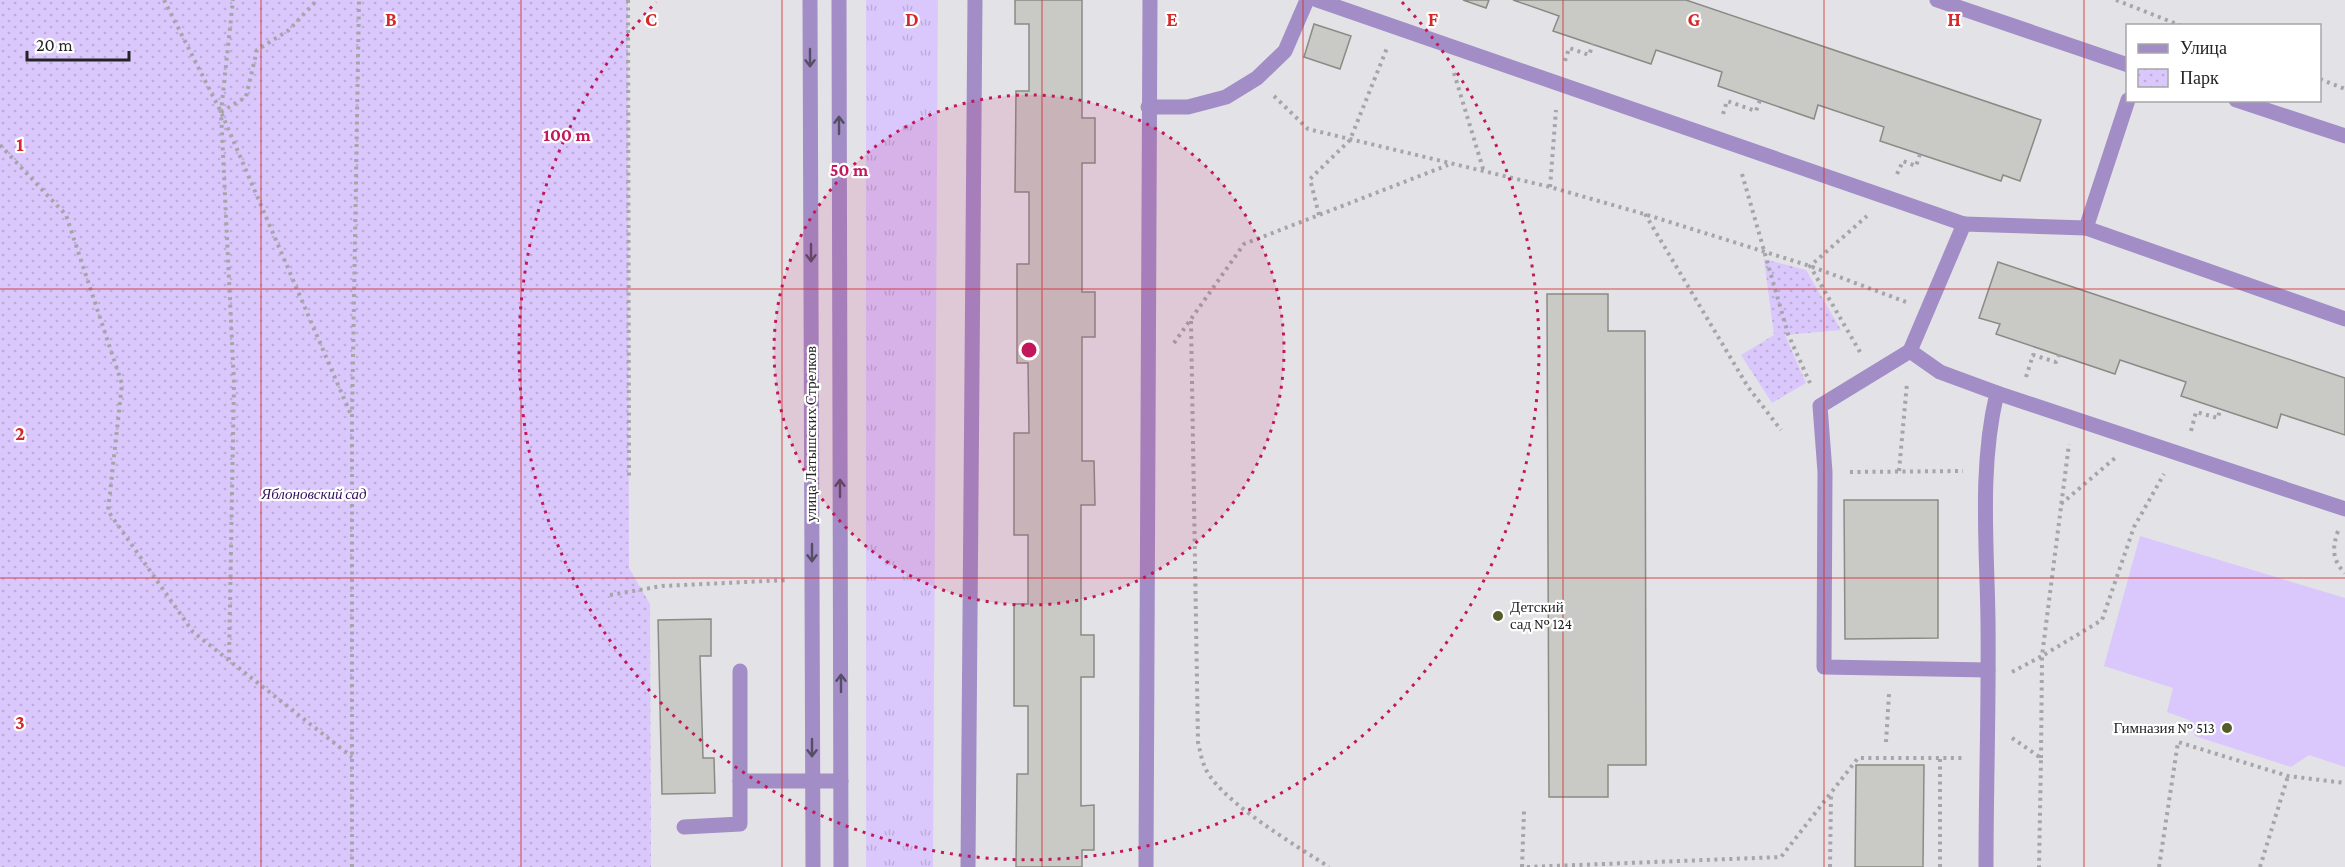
<svg xmlns="http://www.w3.org/2000/svg" width="2345" height="867" viewBox="0 0 2345 867" font-family="'Crimson Pro',serif">
<style>
.grass{fill:url(#grass-tufts)}
.park{fill:url(#park-dots)}
.pitch{fill:#dac8fc}
.building{fill:#c9cac5;stroke:#8a8b85;stroke-width:1.5}
.lines{fill:none;stroke-linecap:round;stroke-linejoin:round}
.path{stroke:#a6a5a9;stroke-width:4;stroke-dasharray:3 4.5;stroke-linecap:butt}
.minor{stroke:#a28dc6;stroke-width:15}
.oneway{stroke:#564e66}
.grid{fill:none;stroke:#d62828;stroke-width:1.5;stroke-opacity:0.55}
.ring{fill:none;stroke:#c2185b;stroke-width:3;stroke-dasharray:3 6}
.poi-dot{fill:#555b29;stroke:#fff;stroke-width:2}
.labels{text-anchor:middle;stroke-width:4.5;stroke-linejoin:round;paint-order:stroke}
.street-label{font-size:15px;fill:#242426;stroke:#fff}
.park-label{font-size:15px;font-style:italic;fill:#350e5c;stroke:#fff}
.poi-label{font-size:15px;fill:#242426;stroke:#fff;text-anchor:start}
.grid-label{font-size:20px;text-anchor:middle;font-weight:bold;fill:#d62828;stroke:#fff;stroke-width:4.5;stroke-linejoin:round;paint-order:stroke}
.centre{fill:#c2185b;stroke:#fff;stroke-width:3}
.ring-label{font-size:18px;text-anchor:middle;font-weight:bold;fill:#c2185b;stroke:#fff;stroke-width:4.5;stroke-linejoin:round;paint-order:stroke}
</style>
<defs>
<pattern id="grass-tufts" width="24" height="20" patternUnits="userSpaceOnUse" patternTransform="scale(1.5)"><rect width="24" height="20" fill="#dac8fc"/><path d="M3 7l-1-3M5 7V3M7 7l1-3M15 17l-1-3M17 17v-4M19 17l1-3" fill="none" stroke="#bbacd8"/></pattern>
<pattern id="park-dots" width="8" height="8" patternUnits="userSpaceOnUse" patternTransform="scale(1.5)"><rect width="8" height="8" fill="#dac8fc"/><path d="M2 2h.1M6 6h.1" fill="none" stroke="#bbacd8" stroke-width="1.8" stroke-linecap="round"/></pattern>
</defs>
<rect width="100%" height="100%" fill="#e3e2e7"/>
<!-- grass -->
<path class="grass" d="M866,0H938L933,867H866Z"/>
<!-- park -->
<g class="park">
<path d="M0,0H628L629,568L650,604L651,867H0Z"/>
<path d="M1764,259L1806,270L1841,330L1785,335L1806,383L1772,403L1741,355L1774,335Z"/>
</g>
<!-- pitch -->
<path class="pitch" d="M2140,536L2345,598V767L2309,755L2291,767L2195,736L2189,720L2167,712L2173,688L2104,666Z"/>
<!-- building -->
<g class="building">
<path d="M1015,0H1082V118H1095V163H1082V292H1095V337H1082V461H1094L1095,505H1081V635H1094V677H1081V806L1094,805V850H1082V867H1016L1017,774H1028V706H1014V604H1028V535H1014V433H1029L1028,363H1017V264H1029V192H1015L1016,91H1029V24H1015Z"/>
<path d="M1463,0H1489L1486,8Z"/>
<path d="M1513,0H1686L2041,120L2020,181L2003,175L2001,181L1880,141L1884,127L1818,105L1814,119L1718,86L1722,72L1656,50L1651,64L1553,31L1559,16Z"/>
<path d="M1314,24L1351,36L1340,69L1304,57Z"/>
<path d="M1998,262L2345,378V435L2281,414L2277,428L2181,396L2186,382L2120,360L2115,374L1996,334L2000,324L1979,318Z"/>
<path d="M1547,294H1608V331H1645L1646,765H1608V797H1549Z"/>
<path d="M1844,500H1938V638L1845,639Z"/>
<path d="M711,619V656H700L703,758H714L715,793L662,794L658,620Z"/>
<path d="M1856,765H1924L1923,867H1855Z"/>
</g>
<g class="lines">
<!-- path -->
<g class="path">
<path d="M164,0L221,112L351,415"/>
<path d="M628,0L629,479"/>
<path d="M2116,0L2182,26"/>
<path d="M1565,61L1569,48L1589,55L1593,44"/>
<path d="M1454,73L1484,172"/>
<path d="M2320,79L2345,89"/>
<path d="M1274,96L1308,129L1550,187L1644,214L1810,266L1906,302"/>
<path d="M221,112L246,97L257,50L289,30L317,0"/>
<path d="M1723,114L1727,101L1756,111L1760,100"/>
<path d="M0,145L66,215L122,384L108,511L193,632L352,757"/>
<path d="M1742,174L1788,334L1810,383"/>
<path d="M1897,174L1903,161L1916,166L1920,154"/>
<path d="M1550,187L1556,110"/>
<path d="M1645,214L1748,387L1781,430"/>
<path d="M1319,215L1310,179L1350,140L1387,48"/>
<path d="M1191,321L1198,742C1200,750 1201,758 1204,765C1216,799 1297,846 1329,867"/>
<path d="M1174,343L1244,244L1448,165"/>
<path d="M1860,352L1810,266L1867,216"/>
<path d="M2026,377L2033,355L2056,362L2059,355"/>
<path d="M2191,431L2196,412L2218,418L2220,409"/>
<path d="M1899,471L1907,383"/>
<path d="M1850,472L1963,471"/>
<path d="M2061,504L2115,458"/>
<path d="M2338,531C2332,548 2332,560 2345,573"/>
<path d="M610,595L662,586L788,580"/>
<path d="M229,660L234,384L221,112L233,0"/>
<path d="M2012,672L2042,656L2069,444"/>
<path d="M2012,738L2041,758L2039,867"/>
<path d="M1886,742L1889,694L1887,693"/>
<path d="M2041,758L2042,656L2102,620L2134,527L2164,474"/>
<path d="M352,867V419L359,0"/>
<path d="M1522,867L1524,811"/>
<path d="M1527,867L1781,857L1858,758H1964"/>
<path d="M1830,867L1831,793"/>
<path d="M1940,867V758"/>
<path d="M2159,867L2178,742L2288,776L2345,783"/>
<path d="M2260,867L2288,776"/>
</g>
<!-- minor -->
<g class="minor">
<path d="M810,0L813,867"/>
<path d="M839,0L841,867"/>
<path d="M1317,0L1964,224"/>
<path d="M1937,0L2128,65"/>
<path d="M2236,100L2345,136"/>
<path d="M1148,107H1188L1226,97L1257,78L1285,51L1307,0"/>
<path d="M2086,228L2128,100"/>
<path d="M1910,351L1820,406L1825,472L1824,667L1988,670"/>
<path d="M1997,393L2345,509"/>
<path d="M740,781H841"/>
<path d="M684,827L740,824V671"/>
<path d="M968,867L975,0"/>
<path d="M1146,867L1150,0"/>
<path d="M1986,867C1986,785 1989,703 1988,621C1987,546 1979,467 1997,393L1940,372L1910,351L1964,224L2086,228L2345,319"/>
</g>
</g>
<!-- one-way arrows -->
<defs><path id="oneway-shaft" d="M-6 0H5M1.5-3L5.5 0L1.5 3" fill="none" stroke-width="1.6" stroke-linecap="round" stroke-linejoin="round" transform="scale(1.5)"/></defs>
<g class="oneway">
<use href="#oneway-shaft" transform="translate(810 58) rotate(90)"/>
<use href="#oneway-shaft" transform="translate(839 125) rotate(-90)"/>
<use href="#oneway-shaft" transform="translate(811 253) rotate(90)"/>
<use href="#oneway-shaft" transform="translate(840 488) rotate(-90)"/>
<use href="#oneway-shaft" transform="translate(812 553) rotate(90)"/>
<use href="#oneway-shaft" transform="translate(841 683) rotate(-90)"/>
<use href="#oneway-shaft" transform="translate(812 748) rotate(90)"/>
</g>
<!-- grid -->
<path class="grid" d="M261,0V867M521,0V867M782,0V867M1042,0V867M1303,0V867M1563,0V867M1824,0V867M2084,0V867M0,289H2345M0,578H2345"/>
<!-- distance rings -->
<circle cx="1029" cy="350" r="255" fill="#c2185b" fill-opacity=".12"/>
<g class="ring">
<circle cx="1029" cy="350" r="255"/>
<path d="M1402 2A510 510 0 1 1 656 2"/>
</g>
<!-- markers -->
<g class="poi-dot">
<circle cx="1498" cy="616" r="6"/>
<circle cx="2227" cy="728" r="6"/>
</g>
<g class="labels">
<!-- street labels -->
<g class="street-label">
<text transform="translate(811 434) rotate(-90)" y="5">улица Латышских Стрелков</text>
</g>
<!-- park labels -->
<g class="park-label">
<text x="314" y="499">Яблоновский сад</text>
</g>
<!-- poi labels -->
<g class="poi-label">
<text x="1510" y="612">Детский<tspan x="1510" dy="17">сад № 124</tspan></text>
<text x="2215" y="733" text-anchor="end">Гимназия № 513</text>
</g>
</g>
<g class="grid-label">
<text x="391" y="26">B</text>
<text x="651" y="26">C</text>
<text x="912" y="26">D</text>
<text x="1172" y="26">E</text>
<text x="1433" y="26">F</text>
<text x="1694" y="26">G</text>
<text x="1954" y="26">H</text>
<text x="20" y="151">1</text>
<text x="20" y="440">2</text>
<text x="20" y="729">3</text>
</g>
<circle cx="1029" cy="350" r="9" class="centre"/>
<g class="ring-label">
<text x="567" y="141">100 m</text>
<text x="849" y="176">50 m</text>
</g>
<!-- legend -->
<rect x="2126" y="24" width="195" height="78" fill="#ffffff" stroke="#a7a7a8" stroke-width="1.5"/>
<rect x="2138" y="44" width="30" height="9" fill="#a28dc6" stroke="#a7a7a8" stroke-width="1.5"/>
<text x="2180" y="54" font-size="18" fill="#242426">Улица</text>
<rect x="2138" y="69" width="30" height="18" fill="url(#park-dots)" stroke="#a7a7a8" stroke-width="1.5"/>
<text x="2180" y="84" font-size="18" fill="#242426">Парк</text>
<!-- scale -->
<path d="M27 51v9h102v-9" fill="none" stroke="#242426" stroke-width="3"/>
<text x="36" y="51" font-size="18" fill="#242426" stroke="#ffffff" stroke-width="4.5" paint-order="stroke">20 m</text>
</svg>
